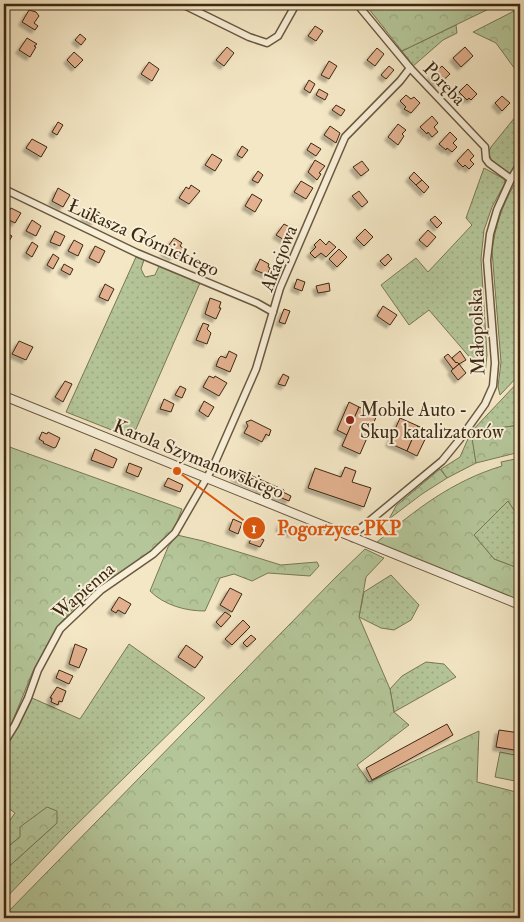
<svg xmlns="http://www.w3.org/2000/svg" width="524" height="922" viewBox="0 0 524 922" font-family="'IM FELL Double Pica',serif">
<style>
.grass{fill:url(#grass-dots);stroke:#787856}
.forest{fill:url(#forest-crowns);stroke:#787856}
.pitch{fill:#b5c79a;stroke:#787856}
.building{fill:#e2b08e;stroke:#3c2911;filter:url(#shadow)}
.lines{fill:none;stroke-linecap:round;stroke-linejoin:round}
.minor-casing{stroke:#6a583e;stroke-width:9}
.tertiary-casing{stroke:#6a583e;stroke-width:10}
.minor{stroke:#f8efd9;stroke-width:6}
.tertiary{stroke:#f8efd9;stroke-width:8}
.poi-dot{fill:#8f2418;stroke:#f8efd9;stroke-width:2}
.labels{text-anchor:middle;stroke-width:4;stroke-linejoin:round;paint-order:stroke}
.street-label{font-size:19px;fill:#3c2911;stroke:#f8efd9}
.poi-label{font-size:19px;fill:#3c2911;stroke:#f8efd9;text-anchor:start}
.leader{fill:none;stroke:#df570c;stroke-width:2}
.callout-dot{fill:#df570c;stroke:#f8efd9;stroke-width:2}
.mark-label{font-size:15px;text-anchor:middle;font-weight:bold;fill:#fff}
.callout-label{font-size:20px;text-anchor:middle;font-weight:bold;fill:#df570c;stroke:#f8efd9;stroke-width:4;stroke-linejoin:round;paint-order:stroke}
</style>
<defs>
<pattern id="grass-dots" width="8" height="8" patternUnits="userSpaceOnUse" patternTransform="scale(1.25)"><rect width="8" height="8" fill="#b5c79a"/><path d="M2 2h.1M6 6h.1" fill="none" stroke="#9dab84" stroke-width="1.8" stroke-linecap="round"/></pattern>
<pattern id="forest-crowns" width="20" height="18" patternUnits="userSpaceOnUse" patternTransform="scale(1.25)"><rect width="20" height="18" fill="#b5c79a"/><path d="M2 6a3 3 0 1 1 6 0M12 15a3 3 0 1 1 6 0" fill="none" stroke="#9dab84"/></pattern>
<filter id="shadow"><feDropShadow dx="-3.5" dy="3.5" stdDeviation="1" flood-color="#0004"/></filter>
</defs>
<rect width="100%" height="100%" fill="#f4e7c5"/>
<filter id="stains"><feTurbulence type="fractalNoise" baseFrequency=".004" numOctaves="4"/><feColorMatrix values="0 0 0 0 .2 0 0 0 0 .09 0 0 0 0 .02 0 0 0 .5 -.17"/></filter>
<radialGradient id="worn" r=".72"><stop offset=".6" stop-color="#630" stop-opacity="0"/><stop offset="1" stop-color="#630" stop-opacity=".3"/></radialGradient>
<!-- grass -->
<g class="grass">
<path d="M456,25L457,33L443,40L412,67L409,60L402,51Z"/>
<path d="M520,111C520,128 524,167 508,175L491,162L489,152L491,147Z"/>
<path d="M484,168L504,179L505,183L492,207L484,230L481,259L487,355L485,375L429,310L409,325L381,285L416,258L428,272L472,225L466,218Z"/>
<path d="M514,185L520,187V374L500,395L498,387L501,362L492,251C495,227 502,206 514,185Z"/>
<path d="M136,257L144,260L141,269L145,277L155,275L159,266L200,283L132,438L66,412Z"/>
<path d="M520,380V425L472,432L476,463L447,478L441,469L460,457L471,432Z"/>
<path d="M508,501L520,519V563L515,567L494,559L474,535Z"/>
<path d="M391,575L419,605L411,620L394,630L381,628L359,617L364,592Z"/>
<path d="M129,644L205,698L66,835L4,900V871L57,823L20,837L4,850V829L15,813L4,805V749L18,727L32,698L80,719Z"/>
<path d="M426,662L444,664L456,677L394,712L390,689L402,676Z"/>
</g>
<!-- forest -->
<g class="forest">
<path d="M365,4H499L402,51Z"/>
<path d="M520,8V76L496,43L473,32Z"/>
<path d="M520,425V452L476,463L471,432Z"/>
<path d="M4,445L182,509L173,532L155,549L81,600L57,627L33,671L11,725L4,736Z"/>
<path d="M520,458V519L508,501L474,535L494,559L515,567L520,563V601L376,543C415,510 452,481 502,466L501,462Z"/>
<path d="M440,469L447,478L422,494L389,519L396,506Z"/>
<path d="M177,535L203,541L281,565L317,562L319,566L310,576L268,573L252,581L234,574L220,578L205,611C185,611 164,605 150,591L168,547Z"/>
<path d="M365,549L384,558L366,577L359,617L390,689L394,712L409,725L357,765L369,782L479,731L477,782L520,793V918H4V916L335,578Z"/>
<path d="M47,807L57,811V823L4,871V850L20,837V827Z"/>
</g>
<!-- pitch -->
<path class="pitch" d="M500,752L520,756V782L495,777Z"/>
<!-- building -->
<g class="building">
<path d="M29,10L36,12L39,16L34,23L38,26L35,30L22,22Z"/>
<path d="M315,26L323,31L316,41L308,36Z"/>
<path d="M80,34L86,39L81,45L75,40Z"/>
<path d="M27,38L37,44L34,46L36,47L30,57L19,50Z"/>
<path d="M227,47L234,53L224,66L216,60Z"/>
<path d="M465,47L473,56L461,67L453,58Z"/>
<path d="M377,48L384,54L375,66L367,60Z"/>
<path d="M74,52L83,60L75,68L67,60Z"/>
<path d="M329,61L337,66L329,79L321,75Z"/>
<path d="M149,62L159,69L152,81L141,74Z"/>
<path d="M389,66L394,70L386,79L381,75Z"/>
<path d="M442,66L450,74L439,84L431,76Z"/>
<path d="M309,80L315,84L310,93L304,89Z"/>
<path d="M467,84L477,94L471,100L469,98L467,100L459,92Z"/>
<path d="M319,89L328,94L325,100L316,95Z"/>
<path d="M406,95L411,99L414,97L420,103L411,113L404,109L406,107L400,101Z"/>
<path d="M502,96L510,103L502,111L495,103Z"/>
<path d="M336,105L345,110L341,116L332,110Z"/>
<path d="M432,116L438,123L434,127L438,132L432,137L428,132L427,134L420,127Z"/>
<path d="M58,122L63,125L57,135L52,132Z"/>
<path d="M398,124L406,130L402,134L404,136L398,145L388,137Z"/>
<path d="M330,126L340,133L336,143L324,135Z"/>
<path d="M450,132L457,139L453,143L457,147L452,152L447,148L446,150L439,144Z"/>
<path d="M32,139L47,147L41,157L26,148Z"/>
<path d="M311,143L321,149L316,156L307,150Z"/>
<path d="M242,146L248,150L242,158L237,155Z"/>
<path d="M468,149L474,156L470,160L474,164L469,169L465,165L463,167L457,161Z"/>
<path d="M212,154L222,160L215,171L205,165Z"/>
<path d="M315,160L325,166L319,173L321,174L317,180L308,172Z"/>
<path d="M362,161L369,170L361,176L353,167Z"/>
<path d="M258,171L263,175L258,183L252,180Z"/>
<path d="M414,172L422,180L416,185L409,178Z"/>
<path d="M422,180L429,187L424,193L416,185Z"/>
<path d="M301,181L313,188L306,199L294,192Z"/>
<path d="M191,185L200,191L189,204L179,198L186,187L189,189Z"/>
<path d="M58,188L70,195L63,207L52,201Z"/>
<path d="M359,191L368,202L362,207L352,196Z"/>
<path d="M252,194L262,200L255,212L245,206Z"/>
<path d="M11,208L21,213L15,223L5,218Z"/>
<path d="M90,208L100,213L94,222L84,217Z"/>
<path d="M435,216L442,223L437,228L430,220Z"/>
<path d="M32,220L41,226L36,236L26,231Z"/>
<path d="M284,224L293,229L286,241L276,235Z"/>
<path d="M365,229L373,237L364,246L356,238Z"/>
<path d="M428,230L436,237L427,247L419,240Z"/>
<path d="M55,231L65,236L60,246L50,242Z"/>
<path d="M4,232L12,236L7,245L4,243Z"/>
<path d="M174,238L182,243L180,246L186,250L181,256L176,252L173,257L164,252Z"/>
<path d="M320,239L326,245L329,241L336,247L326,257L321,253L315,258L310,253L316,247L314,245Z"/>
<path d="M74,240L83,245L78,256L68,251Z"/>
<path d="M32,242L38,246L32,257L26,253Z"/>
<path d="M95,246L105,251L99,263L89,258Z"/>
<path d="M339,249L347,257L337,267L329,259Z"/>
<path d="M53,254L59,258L53,269L47,265Z"/>
<path d="M388,254L392,259L385,266L380,261Z"/>
<path d="M260,259L269,264L268,267L270,268L267,275L255,270Z"/>
<path d="M64,264L73,269L70,275L61,270Z"/>
<path d="M297,279L305,282L302,291L294,288Z"/>
<path d="M329,283L330,291L318,293L316,286Z"/>
<path d="M105,284L114,289L108,301L99,297Z"/>
<path d="M210,298L221,302L219,308H221L216,319L205,314Z"/>
<path d="M383,306L397,315L390,325L377,316Z"/>
<path d="M284,309L290,311L285,324L279,322Z"/>
<path d="M203,323L209,325L207,329L211,333L207,344L196,340Z"/>
<path d="M19,341L33,347L26,360L12,354Z"/>
<path d="M229,351L237,355L230,372L216,366L219,358L221,356L226,358Z"/>
<path d="M460,351L466,360L459,364L457,362L456,363L452,358Z"/>
<path d="M448,354L456,363L457,362L459,364L453,369L444,357Z"/>
<path d="M459,364L466,373L458,380L451,371Z"/>
<path d="M283,374L289,377L285,386L278,384Z"/>
<path d="M209,376L214,378L215,376L227,383L219,396L203,387Z"/>
<path d="M65,381L72,384L63,402L55,397Z"/>
<path d="M180,386L186,389L182,398L175,395Z"/>
<path d="M164,399L174,404L171,412L160,409Z"/>
<path d="M204,401L214,407L208,417L199,411Z"/>
<path d="M349,402L359,407L347,435L337,430Z"/>
<path d="M359,407L377,415L360,454L342,446Z"/>
<path d="M400,418L418,426L407,451L389,443Z"/>
<path d="M251,420L271,430L269,436L266,434L262,442L244,433L248,426L246,422Z"/>
<path d="M418,426L429,431L417,456L407,451Z"/>
<path d="M42,432L47,434L48,432L60,438L56,447L54,448L43,443L44,442L39,439Z"/>
<path d="M95,449L117,459L113,468L91,460Z"/>
<path d="M129,463L142,468L138,477L126,472Z"/>
<path d="M345,467L356,471L352,482L371,488L364,507L308,488L315,468L341,477Z"/>
<path d="M239,470L284,490L283,492L291,496L289,501L235,478Z"/>
<path d="M168,478L183,485L180,492L164,486Z"/>
<path d="M233,519L242,523L238,534L229,530Z"/>
<path d="M282,521L295,527L293,534L279,528Z"/>
<path d="M253,535L264,540L260,547L249,543Z"/>
<path d="M230,588L242,594L232,612L220,605Z"/>
<path d="M119,597L131,604L125,614L118,610L116,613L111,610Z"/>
<path d="M225,612L231,616L221,627L216,622Z"/>
<path d="M243,620L250,627L232,645L225,639Z"/>
<path d="M251,635L256,639L247,647L243,643Z"/>
<path d="M75,644L87,649L79,668L69,664Z"/>
<path d="M186,645L203,657L195,668L178,657Z"/>
<path d="M59,670L73,676L69,684L56,678Z"/>
<path d="M57,687L66,691L62,702L59,701L58,705L51,702L52,698H50Z"/>
<path d="M447,724L453,735L372,780L366,768Z"/>
<path d="M499,730L520,733V751L496,747Z"/>
</g>
<g class="lines">
<defs>
<g id="minor">
<path d="M182,4L249,37L267,43L278,36L296,4"/>
<path d="M357,4L410,68L485,147L486,159L489,163L511,179"/>
<path d="M4,189L137,253L257,303L273,312"/>
<path d="M353,538L355,533L442,461L460,439L485,404L493,386L495,363L487,260L490,234L497,210L511,179L520,164"/>
<path d="M4,743L15,725L28,698L38,670L60,629L101,590L153,554L175,533L213,467L256,369L280,288L345,137L400,81L410,68"/>
</g>
<path id="tertiary" d="M4,396L520,605"/>
</defs>
<!-- minor casing -->
<use href="#minor" class="minor-casing"/>
<!-- tertiary casing -->
<use href="#tertiary" class="tertiary-casing"/>
<!-- minor -->
<use href="#minor" class="minor"/>
<!-- tertiary -->
<use href="#tertiary" class="tertiary"/>
</g>
<!-- markers -->
<circle class="poi-dot" cx="350" cy="420" r="5"/>
<g class="labels">
<!-- street labels -->
<g class="street-label">
<text transform="translate(445 83) rotate(46)" y="7">Poręba</text>
<text transform="translate(144 237) rotate(24)" y="7">Łukasza Górnickiego</text>
<text transform="translate(278 258) rotate(-68)" y="7">Akacjowa</text>
<text transform="translate(476 332) rotate(-92)" y="7">Małopolska</text>
<text transform="translate(199 458) rotate(22)" y="7">Karola Szymanowskiego</text>
<text transform="translate(83 590) rotate(-41)" y="7">Wapienna</text>
</g>
<!-- poi labels -->
<g class="poi-label">
<text x="360" y="416">Mobile Auto -<tspan x="360" dy="22">Skup katalizatorów</tspan></text>
</g>
</g>
<!-- callouts -->
<path class="leader" d="M177 471L254 528"/>
<g class="callout-dot">
<circle cx="177" cy="471" r="5"/>
<circle cx="254" cy="528" r="12"/>
</g>
<g class="mark-label">
<text x="254" y="533">1</text>
</g>
<g class="callout-label">
<text x="339" y="535">Pogorzyce PKP</text>
</g>
<!-- margin -->
<rect width="524" height="922" fill="none" stroke="#f4e7c5" stroke-width="20"/>
<rect x="5" y="5" width="514" height="912" fill="none" stroke="#3c2911" stroke-width="2.5"/>
<rect x="10" y="10" width="504" height="902" fill="none" stroke="#3c2911"/>
<rect width="100%" height="100%" filter="url(#stains)"/>
<rect width="100%" height="100%" fill="url(#worn)"/>
</svg>
